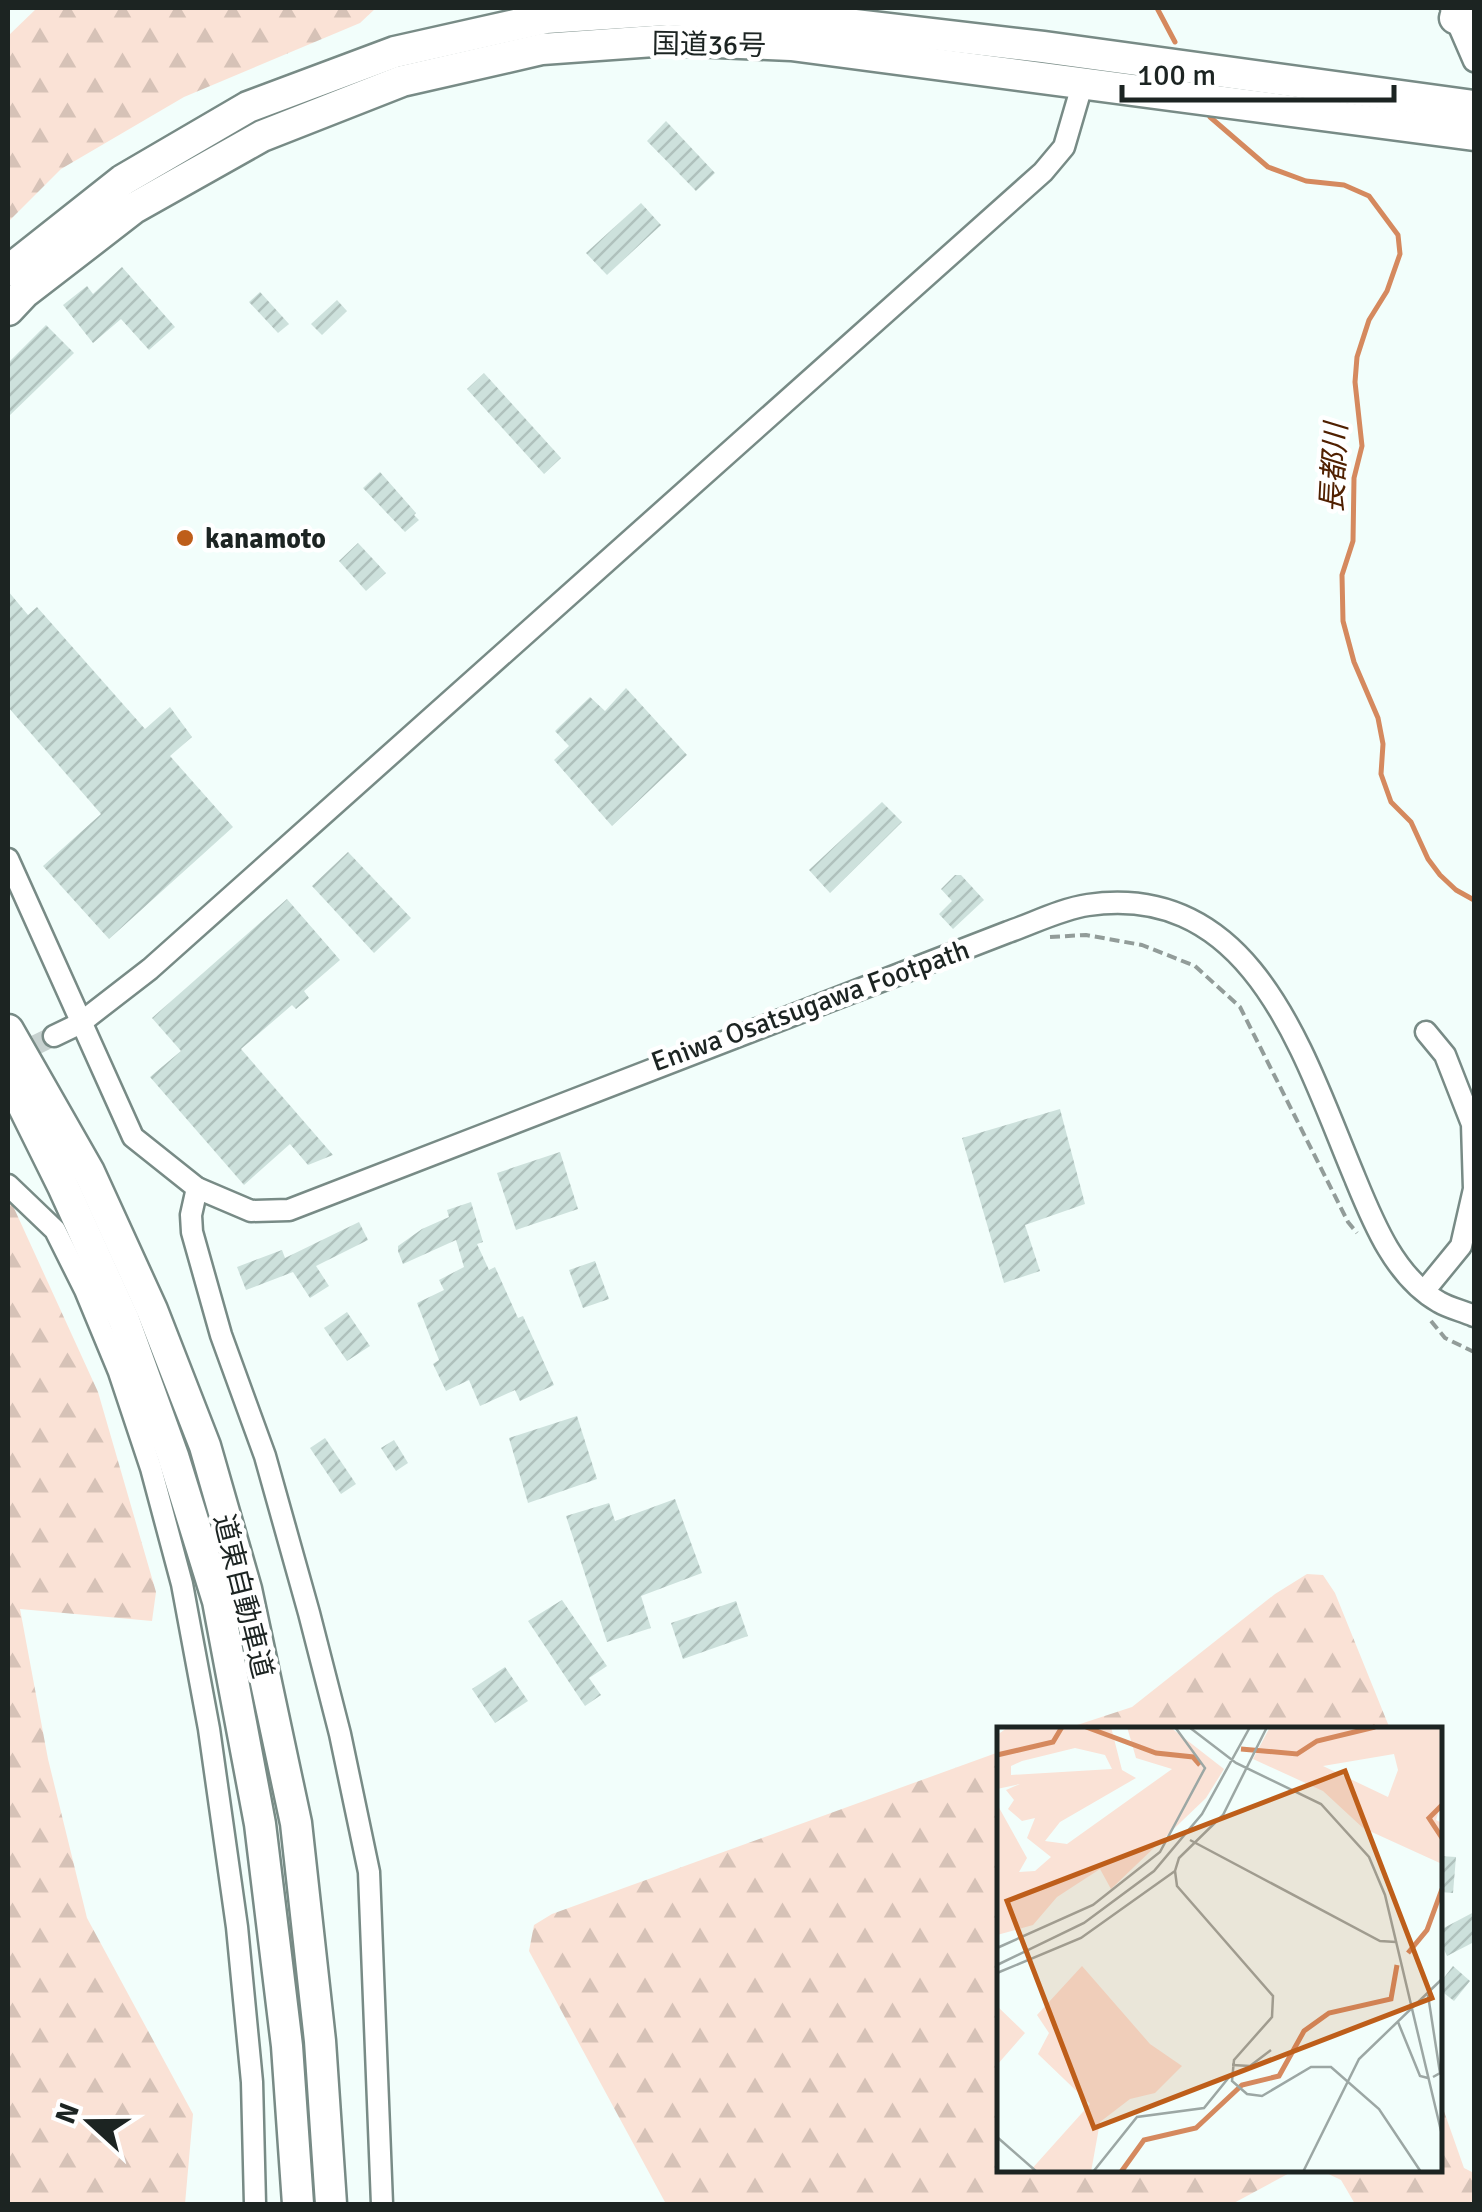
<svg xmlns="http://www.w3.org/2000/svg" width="1482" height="2212" viewBox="0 0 1482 2212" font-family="Signika,'Noto Sans JP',sans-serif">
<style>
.forest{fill:url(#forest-firs)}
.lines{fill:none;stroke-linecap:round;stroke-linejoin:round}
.stream{stroke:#d5895e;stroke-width:5}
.building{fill:url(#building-hatch)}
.minor-tunnel{stroke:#c7d2d0;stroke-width:20;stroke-dasharray:20 10;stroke-linecap:butt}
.minor-casing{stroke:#788b86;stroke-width:25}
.highway-casing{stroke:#788b86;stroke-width:35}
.path{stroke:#929c99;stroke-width:4;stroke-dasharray:10 5;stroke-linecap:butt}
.minor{stroke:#fff;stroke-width:20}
.highway{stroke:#fff;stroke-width:30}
.poi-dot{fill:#be5e1a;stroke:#fff;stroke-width:4}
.labels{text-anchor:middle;stroke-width:9;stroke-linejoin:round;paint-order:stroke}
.street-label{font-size:28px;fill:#1c2422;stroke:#fff}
.poi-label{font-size:28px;font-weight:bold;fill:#1c2422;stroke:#fff;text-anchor:start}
.water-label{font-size:30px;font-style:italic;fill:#502000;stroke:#fff}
.inset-river{fill:none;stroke:#d5895e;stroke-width:5}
.inset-road{fill:none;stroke:#9ca7a4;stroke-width:2.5}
.view{fill:#be5e1a;fill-opacity:0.15;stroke:#be5e1a;stroke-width:5}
.inset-edge{fill:none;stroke:#1c2422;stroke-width:5}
</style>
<defs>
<pattern id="forest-firs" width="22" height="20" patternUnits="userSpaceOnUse" patternTransform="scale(2.5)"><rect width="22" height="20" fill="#fae2d6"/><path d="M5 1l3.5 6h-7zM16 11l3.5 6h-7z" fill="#d6c2b7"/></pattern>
<pattern id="building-hatch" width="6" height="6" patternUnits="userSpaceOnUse" patternTransform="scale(2.5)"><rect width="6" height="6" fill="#cde1dc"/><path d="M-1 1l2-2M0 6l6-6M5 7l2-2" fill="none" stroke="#afc1bc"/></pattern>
</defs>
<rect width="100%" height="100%" fill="#f2fefb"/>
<!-- forest -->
<g class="forest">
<path d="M37,8H376L360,23L184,97L61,169L8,222V36Z"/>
<path d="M8,1195L98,1392L156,1592L152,1621L20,1609L48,1759L87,1918L193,2114L185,2204H8Z"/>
<path d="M1307,1574L1323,1575L1335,1593L1390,1729H1065L1132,1707L1275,1594Z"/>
<path d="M999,1752V2170H1295L1232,2204H666L529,1951L534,1925L552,1914Z"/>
<path d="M1440,2100L1464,2168L1474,2173V2204H1355L1341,2180L1320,2170H1440Z"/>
</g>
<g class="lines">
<!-- stream -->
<g class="stream">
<path d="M1157,8L1175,42"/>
<path d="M1210,117L1268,167L1306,181L1344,185L1369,196L1398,235L1400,254L1387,291L1369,320L1357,357L1355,382L1362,446L1354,478L1353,541L1342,575L1343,621L1354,662L1378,718L1383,744L1381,774L1391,802L1411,822L1428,859L1440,875L1456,890L1474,900"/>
</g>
</g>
<!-- building -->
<g class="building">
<path d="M666,121L715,173L696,191L647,141Z"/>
<path d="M641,203L661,225L607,275L586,253Z"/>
<path d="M122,267L175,327L149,350L121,319L93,343L63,305L87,286L93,294Z"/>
<path d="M260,292L289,324L278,333L249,302Z"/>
<path d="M337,300L347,311L322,335L311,324Z"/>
<path d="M46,325L74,353L8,417V363Z"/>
<path d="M484,373L561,458L544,474L467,389Z"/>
<path d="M380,472L416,513L414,515L419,520L405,532L363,488Z"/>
<path d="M358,543L386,573L366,591L339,561Z"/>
<path d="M8,591L28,615L37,607L145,729L170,707L192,737L170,756L233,827L109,939L43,866L101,814L8,707Z"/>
<path d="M626,688L687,755L612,826L554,760L569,746L555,731L590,697L605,711Z"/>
<path d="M882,802L902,822L830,893L809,870Z"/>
<path d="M348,852L411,918L374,953L312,886Z"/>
<path d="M955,875H961L984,900L953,929L939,914L952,901L941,889Z"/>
<path d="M287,899L340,960L304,991L309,998L296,1009L292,1005L241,1049L333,1155L308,1165L290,1144L244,1185L150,1077L181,1051L152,1018Z"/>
<path d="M1060,1109L1085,1204L1025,1225L1040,1271L1004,1283L962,1138Z"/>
<path d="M560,1152L578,1209L516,1230L497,1173Z"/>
<path d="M471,1202L483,1242L477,1244L489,1270L495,1267L518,1318L523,1316L554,1385L520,1401L515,1390L480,1406L469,1380L446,1391L433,1364L439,1360L417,1303L444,1290L439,1280L464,1267L456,1240L403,1264L398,1251V1246L422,1229L449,1217L447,1210Z"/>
<path d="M359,1222L368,1240L316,1266L329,1286L310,1298L293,1272L246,1290L237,1267L282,1250L285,1258Z"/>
<path d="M595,1261L609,1299L583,1308L569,1270Z"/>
<path d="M347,1312L370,1346L347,1361L324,1328Z"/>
<path d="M577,1416L597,1479L528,1503L509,1438Z"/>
<path d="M325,1438L356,1484L341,1494L310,1448Z"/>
<path d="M394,1440L408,1463L396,1471L381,1448Z"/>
<path d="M675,1499L702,1573L641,1596L651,1628L607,1642L566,1516L609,1503L615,1521Z"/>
<path d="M562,1600L607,1666L589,1678L601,1695L585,1706L528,1621Z"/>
<path d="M736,1601L748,1636L683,1659L671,1623Z"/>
<path d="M505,1667L528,1701L495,1723L472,1689Z"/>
<path d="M1440,1856L1456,1857L1453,1893L1440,1892Z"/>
<path d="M1474,1912V1942L1447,1956L1440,1941V1930Z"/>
<path d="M1453,1966L1470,1981L1454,2001L1440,1990V1983Z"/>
</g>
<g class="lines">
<!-- minor-tunnel -->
<path class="minor-tunnel" d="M9,1058L54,1036"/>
<defs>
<g id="minor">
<path d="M1451,8L1474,61"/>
<path d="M8,859L133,1137L197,1188L251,1211L289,1210L1008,932C1034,923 1061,909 1088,905C1254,881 1304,1057 1355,1178C1373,1222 1395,1277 1439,1302C1449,1308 1463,1311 1474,1316"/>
<path d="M54,1036L79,1024L150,969L1043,172L1064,147L1083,82"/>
<path d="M8,1185L55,1230L85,1290L119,1372L151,1468L182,1584L209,1729L237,1927L252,2082L255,2204"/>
<path d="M197,1188L191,1215L192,1232L221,1335L265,1456L309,1613L340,1734L369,1872L382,2204"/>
<path d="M1425,1290L1461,1246L1474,1189L1472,1124L1445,1055L1426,1032"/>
</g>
<g id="highway">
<path d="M1455,18L1474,20"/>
<path d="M8,271L123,180L248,107L395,52L546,18L666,10L795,18L1043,47L1474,106"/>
<path d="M8,310L24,293L134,208L262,136L402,81L542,49L668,40L791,45L1474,135"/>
<path d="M8,1030L89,1172L152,1310L205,1446L246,1589L296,1823L320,2041L331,2204"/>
<path d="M8,1075L63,1186L124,1320L173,1456L218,1601L260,1824L287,2046L298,2204"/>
</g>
</defs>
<!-- minor casing -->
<use href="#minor" class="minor-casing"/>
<!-- highway casing -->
<use href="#highway" class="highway-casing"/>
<!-- path -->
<g class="path">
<path d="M1050,937L1086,935L1142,945L1195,966L1240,1007L1348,1222L1357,1233"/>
<path d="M1431,1321L1445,1338L1474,1352"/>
</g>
<!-- minor -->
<use href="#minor" class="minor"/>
<!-- highway -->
<use href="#highway" class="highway"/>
</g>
<!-- markers -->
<circle class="poi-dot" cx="185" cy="538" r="10"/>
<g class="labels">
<!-- street labels -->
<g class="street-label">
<text transform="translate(709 44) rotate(1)" y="10">国道36号</text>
<text transform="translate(810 1005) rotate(-20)" y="10">Eniwa Osatsugawa Footpath</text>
<text transform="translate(244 1596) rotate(76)" y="10">道東自動車道</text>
</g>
<!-- poi labels -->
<g class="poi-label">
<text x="205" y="548">kanamoto</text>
</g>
<!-- water labels -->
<g class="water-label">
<text transform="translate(1334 468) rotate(-87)" y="10">長都川</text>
</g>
</g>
<!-- overview -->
<g transform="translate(997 1727)">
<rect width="445" height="445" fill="#f2fefb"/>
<path d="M114,0L125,43L139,51L63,95L48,114L70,117L175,42L139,31L130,0H173L227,42L209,71L114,162L103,142L60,170L36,198L0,208V77L30,131L22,145L38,144L54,130L30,111L38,91L25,94L11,82L17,73L9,63L23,57L0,62V8L10,1ZM78,21L108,28L115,42L14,48V39L25,34ZM273,0H445V74L439,93L445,96V137L366,101L326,64L256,32ZM397,27L401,43L391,70L326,39ZM85,239L153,317L185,339L158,366L133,372L103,395L94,445H32L93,377L41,327L52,306L40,288ZM0,279L28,306L0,338Z" fill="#fae2d6" fill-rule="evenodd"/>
<path class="inset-river" d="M89,0L159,26L196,30L203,38M244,22L300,27L320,14L378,0M0,28L56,15L65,0M445,78L432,91L445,111M411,226L430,203L445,162M124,445L147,413L199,401L245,358L282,349L307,304L332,286L394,272L400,238"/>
<path class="inset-road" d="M192,0L239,36L324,77L372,130L388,168L445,408M270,0L226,88L182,131L178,144L180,159L276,269L275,290L237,333L235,354L250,367L265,369L314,340H334L382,382L424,445M193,113L383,214L399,215M0,221L96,178L163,125L208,41L178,0M0,238L87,196L157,144L205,87L253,0M0,246L84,211L178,144M431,268L443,346L436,350M401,295L423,349L431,351M235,338L253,339L274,323M0,410L40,445M96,445L140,390L207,381L233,349M306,445L362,332L445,252"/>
<path class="view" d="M348,44L435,271L97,401L10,174Z"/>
<rect width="445" height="445" class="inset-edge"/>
</g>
<!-- border -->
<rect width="1482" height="2212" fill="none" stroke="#1c2422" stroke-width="20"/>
<!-- north arrow -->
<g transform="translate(90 2122) rotate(291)" stroke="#ffffff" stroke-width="8" paint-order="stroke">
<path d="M0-8L18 38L0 25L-18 38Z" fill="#1c2422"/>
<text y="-15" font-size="28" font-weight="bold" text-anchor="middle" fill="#1c2422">N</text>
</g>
<!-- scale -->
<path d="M1122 85v15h272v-15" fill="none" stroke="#1c2422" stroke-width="5"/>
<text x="1137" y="85" font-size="30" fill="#1c2422" stroke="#ffffff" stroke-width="8" paint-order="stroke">100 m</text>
</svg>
